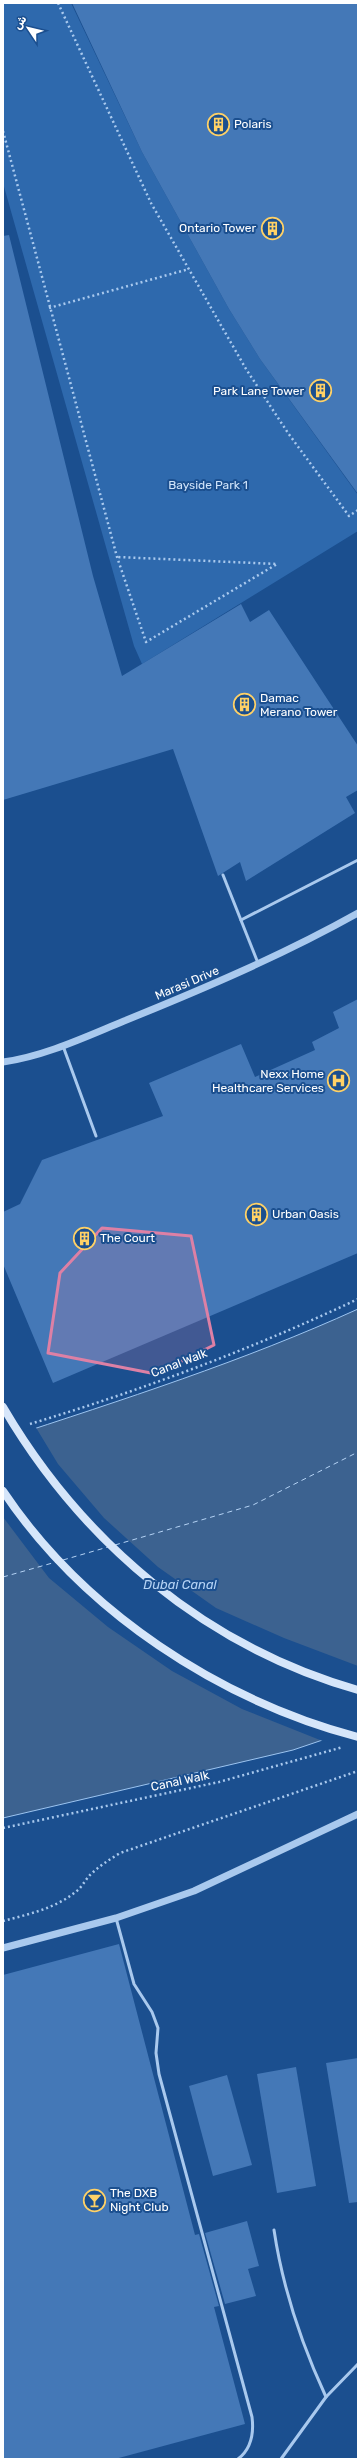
<svg xmlns="http://www.w3.org/2000/svg" width="361" height="2462" viewBox="0 0 361 2462" font-family="Rubik,Vazirmatn,sans-serif">
<style>
.green{fill:#2e69ad}
.water{fill:#3c6290;stroke:#9cc4f0}
.pier{fill:#1b4f8f}
.lines{fill:none;stroke-linecap:round;stroke-linejoin:round}
.ferry{stroke:#b5d3f5;stroke-width:1;stroke-dasharray:5 4;stroke-linecap:butt}
.building{fill:#4478b7}
.path{stroke:#a9c9ee;stroke-width:2.5;stroke-dasharray:2 3;stroke-linecap:butt}
.service{stroke:#a9c9ee;stroke-width:3}
.tertiary{stroke:#a9c9ee;stroke-width:7}
.secondary{stroke:#d6e6fa;stroke-width:8}
.secondary-bridge{stroke:#d6e6fa;stroke-width:8}
.marked{fill:#dd80a5;fill-opacity:0.2;stroke:#dd80a5;stroke-width:3;stroke-linejoin:round}
.labels{text-anchor:middle;stroke-width:4;stroke-linejoin:round;paint-order:stroke}
.poi-label{font-size:12px;fill:#fff;stroke:#1b4f8f;text-anchor:start}
.park-label{font-size:12px;fill:#cfe3fa;stroke:#1b4f8f}
.street-label{font-size:12px;fill:#fff;stroke:#1b4f8f}
.water-label{font-size:13px;font-style:italic;fill:#b5d3f5;stroke:#1b4f8f}
</style>
<rect width="100%" height="100%" fill="#1b4f8f"/>
<!-- green -->
<path class="green" d="M3,3H71L142,152L229,309L260,359L358,495V531L142,664L134,646L3,183Z"/>
<!-- water -->
<path class="water" d="M358,1309V1728L293,1750L3,1818V1439C122,1400 244,1361 358,1309Z"/>
<!-- pier -->
<path class="pier" d="M35,1426L58,1464L104,1518L158,1567L216,1608L284,1638L358,1666V1731L325,1742L242,1709L172,1671L108,1627L49,1578L3,1517V1437Z"/>
<g class="lines">
<!-- ferry -->
<g class="ferry">
<path d="M115,1545L253,1505L358,1452"/>
<path d="M63,1560L108,1547"/>
<path d="M3,1577L56,1562"/>
</g>
</g>
<!-- building -->
<g class="building">
<path d="M72,3H358V494L260,359L229,309L142,152Z"/>
<path d="M9,235L93,576L122,676L241,604L250,622L269,610L358,746V790L346,797L355,813L246,881L240,862L218,876L173,749L3,800V236Z"/>
<path d="M358,999V1253L53,1383L3,1264V1212L20,1204L42,1160L163,1116L149,1083L241,1044L255,1077L315,1050L312,1042L339,1028L333,1012Z"/>
<path d="M119,1944L195,2235L199,2234L219,2306L214,2307L245,2424L115,2459H3V1975Z"/>
<path d="M358,2058V2202L349,2203L326,2063Z"/>
<path d="M296,2067L316,2186L277,2193L257,2074Z"/>
<path d="M227,2075L252,2165L213,2176L189,2086Z"/>
<path d="M247,2221L259,2266L248,2269L256,2296L225,2304L205,2233Z"/>
</g>
<g class="lines">
<!-- path -->
<g class="path">
<path d="M58,3L151,203L246,369L288,433L349,516L358,510"/>
<path d="M3,131L117,557L146,642L277,564L117,557"/>
<path d="M49,308L189,269"/>
<path d="M30,1424C142,1390 252,1349 358,1299"/>
<path d="M3,1828L219,1782L343,1747"/>
<path d="M3,1921C29,1914 58,1908 79,1889C83,1885 86,1879 90,1875C99,1866 109,1860 120,1853L358,1771"/>
</g>
<!-- service -->
<g class="service">
<path d="M223,875L258,963"/>
<path d="M241,920L358,860"/>
<path d="M63,1046L96,1136"/>
<path d="M116,1918L134,1984L152,2012L158,2028L156,2053L159,2074L252,2417C254,2433 251,2449 238,2459"/>
<path d="M274,2230C283,2290 301,2343 326,2397"/>
<path d="M281,2459L326,2397L358,2364"/>
</g>
<!-- tertiary -->
<g class="tertiary">
<path d="M3,1062C45,1056 85,1037 124,1021C203,989 283,955 358,913"/>
<path d="M3,1948L116,1918L194,1891L358,1814"/>
</g>
<!-- secondary -->
<path class="secondary" d="M3,1491C84,1612 219,1700 358,1737"/>
<!-- secondary-bridge -->
<path class="secondary-bridge" d="M3,1407C82,1542 206,1647 358,1690"/>
</g>
<!-- marked area -->
<path class="marked" d="M102,1228L191,1236L214,1345L156,1374L48,1353L60,1273Z"/>
<!-- icons -->
<defs>
<symbol id="building-ring" viewBox="-11 -11 22 22"><circle r="9.5" fill="#1b4f8f" stroke="#ffd166" stroke-width="1.5"/><path d="M-4-6H4V6H1V3H-1V6H-4ZM-2.5-4.3h1.7v1.8h-1.7ZM.8-4.3h1.7v1.8H.8ZM-2.5-1h1.7V.8h-1.7ZM.8-1h1.7V.8H.8Z" fill="#ffd166"/></symbol>
<symbol id="hospital-ring" viewBox="-11 -11 22 22"><circle r="9.5" fill="#1b4f8f" stroke="#ffd166" stroke-width="1.5"/><path d="M-5-5h3v3.5h4V-5h3V5h-3V1.5h-4V5h-3Z" fill="#ffd166"/></symbol>
<symbol id="bar-ring" viewBox="-11 -11 22 22"><circle r="9.5" fill="#1b4f8f" stroke="#ffd166" stroke-width="1.5"/><path d="M-6-5H6L.8 .8V4.5H3.5V6h-7V4.5H-.8V.8Z" fill="#ffd166"/></symbol>
</defs>
<g fill-rule="evenodd">
<use href="#building-ring" x="206" y="112" width="25" height="25"/>
<use href="#building-ring" x="260" y="216" width="25" height="25"/>
<use href="#building-ring" x="308" y="378" width="25" height="25"/>
<use href="#building-ring" x="232" y="692" width="25" height="25"/>
<use href="#hospital-ring" x="326" y="1068" width="25" height="25"/>
<use href="#building-ring" x="244" y="1202" width="25" height="25"/>
<use href="#building-ring" x="72" y="1226" width="25" height="25"/>
<use href="#bar-ring" x="82" y="2188" width="25" height="25"/>
</g>
<g class="labels">
<!-- poi labels -->
<g class="poi-label">
<text x="234" y="128">Polaris</text>
<text x="256" y="232" text-anchor="end">Ontario Tower</text>
<text x="304" y="395" text-anchor="end">Park Lane Tower</text>
<text x="260" y="702">Damac<tspan x="260" dy="14">Merano Tower</tspan></text>
<text x="324" y="1078" text-anchor="end">Nexx Home<tspan x="324" dy="14">Healthcare Services</tspan></text>
<text x="272" y="1218">Urban Oasis</text>
<text x="100" y="1242">The Court</text>
<text x="110" y="2197">The DXB<tspan x="110" dy="14">Night Club</tspan></text>
</g>
<!-- park labels -->
<g class="park-label">
<text x="208" y="489">Bayside Park 1</text>
</g>
<!-- street labels -->
<g class="street-label">
<text transform="translate(187 983) rotate(-23)" y="4">Marasi Drive</text>
<text transform="translate(179 1363) rotate(-21)" y="4">Canal Walk</text>
<text transform="translate(180 1781) rotate(-12)" y="4">Canal Walk</text>
</g>
<!-- water labels -->
<g class="water-label">
<text x="180" y="1589">Dubai Canal</text>
</g>
</g>
<!-- border -->
<rect width="361" height="2462" fill="none" stroke="#ffffff" stroke-width="8"/>
<!-- north arrow -->
<g transform="translate(28 28) rotate(305)" stroke="#1b4f8f" stroke-width="3" paint-order="stroke">
<path d="M0-3L7 15L0 10L-7 15Z" fill="#ffffff"/>
<text y="-6" font-size="11" font-weight="bold" text-anchor="middle" fill="#ffffff">ش</text>
</g>
</svg>
